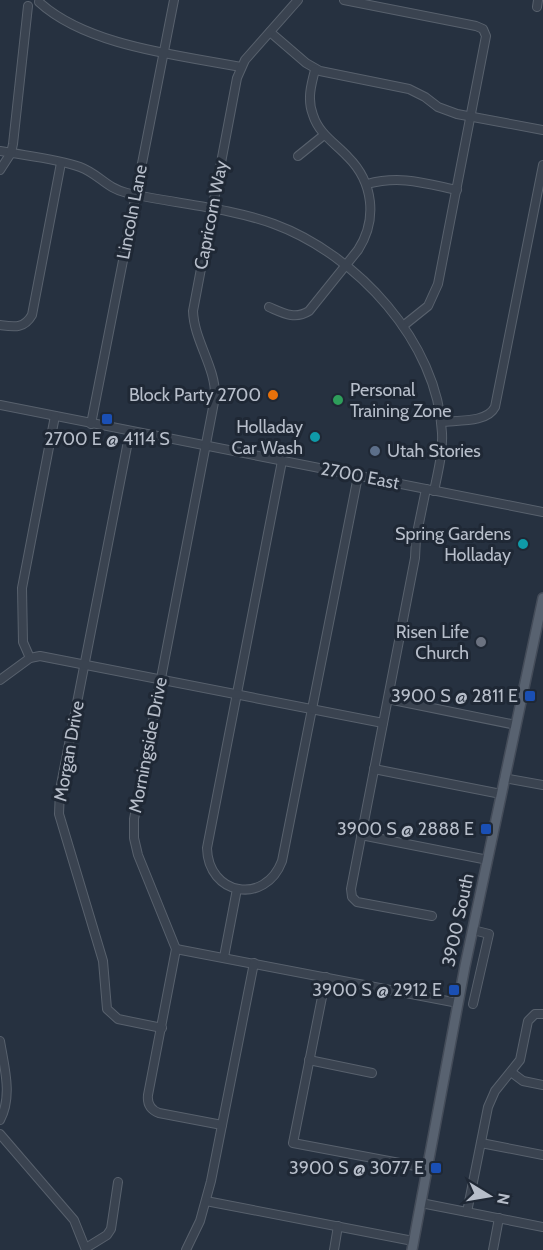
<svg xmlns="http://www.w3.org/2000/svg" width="543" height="1250" viewBox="0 0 543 1250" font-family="Cabin,sans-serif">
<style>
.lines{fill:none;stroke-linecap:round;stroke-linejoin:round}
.minor-casing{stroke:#58616d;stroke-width:10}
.major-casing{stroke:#444c59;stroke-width:12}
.minor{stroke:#3a4350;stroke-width:8}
.major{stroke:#586270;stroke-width:9}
.food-dot{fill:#e8710a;stroke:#1f2835;stroke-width:2}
.leisure-dot{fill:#2e9e5b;stroke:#1f2835;stroke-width:2}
.transit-dot{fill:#1a4fb4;stroke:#1f2835;stroke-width:2}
.culture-dot{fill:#0f9aa8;stroke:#1f2835;stroke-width:2}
.service-dot{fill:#5c6f8a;stroke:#1f2835;stroke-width:2}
.worship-dot{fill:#6b7280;stroke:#1f2835;stroke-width:2}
.labels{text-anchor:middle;stroke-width:6;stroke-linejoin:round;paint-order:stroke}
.street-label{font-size:18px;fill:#b7beca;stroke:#1f2835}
.poi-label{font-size:18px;fill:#b7beca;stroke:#1f2835;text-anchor:end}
</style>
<rect width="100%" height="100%" fill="#263140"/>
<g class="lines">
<defs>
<g id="minor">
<path d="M344,0L476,26L483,29L486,36L438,284L428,306L403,326"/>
<path d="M39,2C87,46 178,55 241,67"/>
<path d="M537,7L538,0"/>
<path d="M270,32L306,63L320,71L409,89L425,97L438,107L457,114L543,130"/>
<path d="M0,151C26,156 55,158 80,167C99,174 106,188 127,193C176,204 227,207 274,224C356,254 438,342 442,433C443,452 438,472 434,491"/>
<path d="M298,156L324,135"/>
<path d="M0,170L11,153L13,144L28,6"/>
<path d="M367,184C400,175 424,183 457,190"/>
<path d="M269,307C283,313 295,320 309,311L358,250C378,219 373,182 348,157C335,143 319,134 313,115C307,100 311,85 315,70"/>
<path d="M0,325C14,327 24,329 32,315L61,163"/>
<path d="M0,405L543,512"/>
<path d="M441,422C458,420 487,423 495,407L543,165"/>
<path d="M91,424L174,0"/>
<path d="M130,431L60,790L59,814L103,961L107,1009L118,1019L162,1028"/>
<path d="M282,461L207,848C208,895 265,906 282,861L358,476"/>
<path d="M426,489L416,538L415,558L351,889L352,897L357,902L432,916"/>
<path d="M30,658L23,642L22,588L55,416"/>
<path d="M0,680L30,658L40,656L383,723"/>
<path d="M388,699L516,725"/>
<path d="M374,769L501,794"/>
<path d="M504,778L543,785"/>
<path d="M361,835L488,860"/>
<path d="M176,949L458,1003"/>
<path d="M224,957L237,889"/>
<path d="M326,977L293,1143L426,1168"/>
<path d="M473,1004L489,934L473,930"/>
<path d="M0,1041C4,1066 13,1096 0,1120"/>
<path d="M309,1060L372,1073"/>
<path d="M511,1072L523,1081L543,1085"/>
<path d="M222,1125L159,1113C151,1110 147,1104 148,1095L176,949L138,855L134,838V819L215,397C216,367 194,341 193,311L237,78L245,60L298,0"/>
<path d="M0,1134L74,1220L86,1250"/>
<path d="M481,1143L543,1155"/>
<path d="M206,1201L413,1241"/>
<path d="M421,1203L543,1227"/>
<path d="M467,1212L488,1107L495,1091L520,1060L528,1021L535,1014H543"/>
<path d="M86,1248L107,1235L111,1229L118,1182"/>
<path d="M186,1250L200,1221L211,1181L254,963"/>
<path d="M334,1250L338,1226"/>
<path d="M493,1250L499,1218"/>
</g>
<path id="major" d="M412,1250L465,966L543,598"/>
</defs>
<!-- minor casing -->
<use href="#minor" class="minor-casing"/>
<!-- major casing -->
<use href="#major" class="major-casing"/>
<!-- minor -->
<use href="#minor" class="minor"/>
<!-- major -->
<use href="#major" class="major"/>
</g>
<!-- markers -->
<circle class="food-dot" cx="273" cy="395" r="6"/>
<circle class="leisure-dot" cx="338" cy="400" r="6"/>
<g class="transit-dot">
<rect x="101" y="413" width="12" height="12" rx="3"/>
<rect x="524" y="690" width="12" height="12" rx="3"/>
<rect x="480" y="823" width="12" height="12" rx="3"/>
<rect x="448" y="984" width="12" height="12" rx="3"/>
<rect x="430" y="1162" width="12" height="12" rx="3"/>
</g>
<g class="culture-dot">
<circle cx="315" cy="437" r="6"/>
<circle cx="523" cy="544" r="6"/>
</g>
<circle class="service-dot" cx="375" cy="451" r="6"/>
<circle class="worship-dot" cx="481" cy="642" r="6"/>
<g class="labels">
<!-- street labels -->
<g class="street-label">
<text transform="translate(132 212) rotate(-79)" y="6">Lincoln Lane</text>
<text transform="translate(211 215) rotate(-79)" y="6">Capricorn Way</text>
<text transform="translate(360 476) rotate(11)" y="6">2700 East</text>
<text transform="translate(148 745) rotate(-79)" y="6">Morningside Drive</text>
<text transform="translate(69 751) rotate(-80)" y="6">Morgan Drive</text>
<text transform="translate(458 920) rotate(-78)" y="6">3900 South</text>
</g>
<!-- poi labels -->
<g class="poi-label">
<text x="350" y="396" text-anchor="start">Personal<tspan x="350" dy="21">Training Zone</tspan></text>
<text x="261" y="401">Block Party 2700</text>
<text x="303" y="433">Holladay<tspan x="303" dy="21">Car Wash</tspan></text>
<text x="107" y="445" text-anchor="middle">2700 E @ 4114 S</text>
<text x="387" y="457" text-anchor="start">Utah Stories</text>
<text x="511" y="540">Spring Gardens<tspan x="511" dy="21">Holladay</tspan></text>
<text x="469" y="638">Risen Life<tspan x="469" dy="21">Church</tspan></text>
<text x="518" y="702">3900 S @ 2811 E</text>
<text x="474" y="835">3900 S @ 2888 E</text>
<text x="442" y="996">3900 S @ 2912 E</text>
<text x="424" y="1174">3900 S @ 3077 E</text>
</g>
</g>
<!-- north arrow -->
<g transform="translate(489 1196) rotate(101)" stroke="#1f2835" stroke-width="4.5" paint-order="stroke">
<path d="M0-4.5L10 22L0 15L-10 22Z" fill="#b7beca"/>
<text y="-9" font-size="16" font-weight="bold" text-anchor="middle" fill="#b7beca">N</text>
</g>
</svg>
